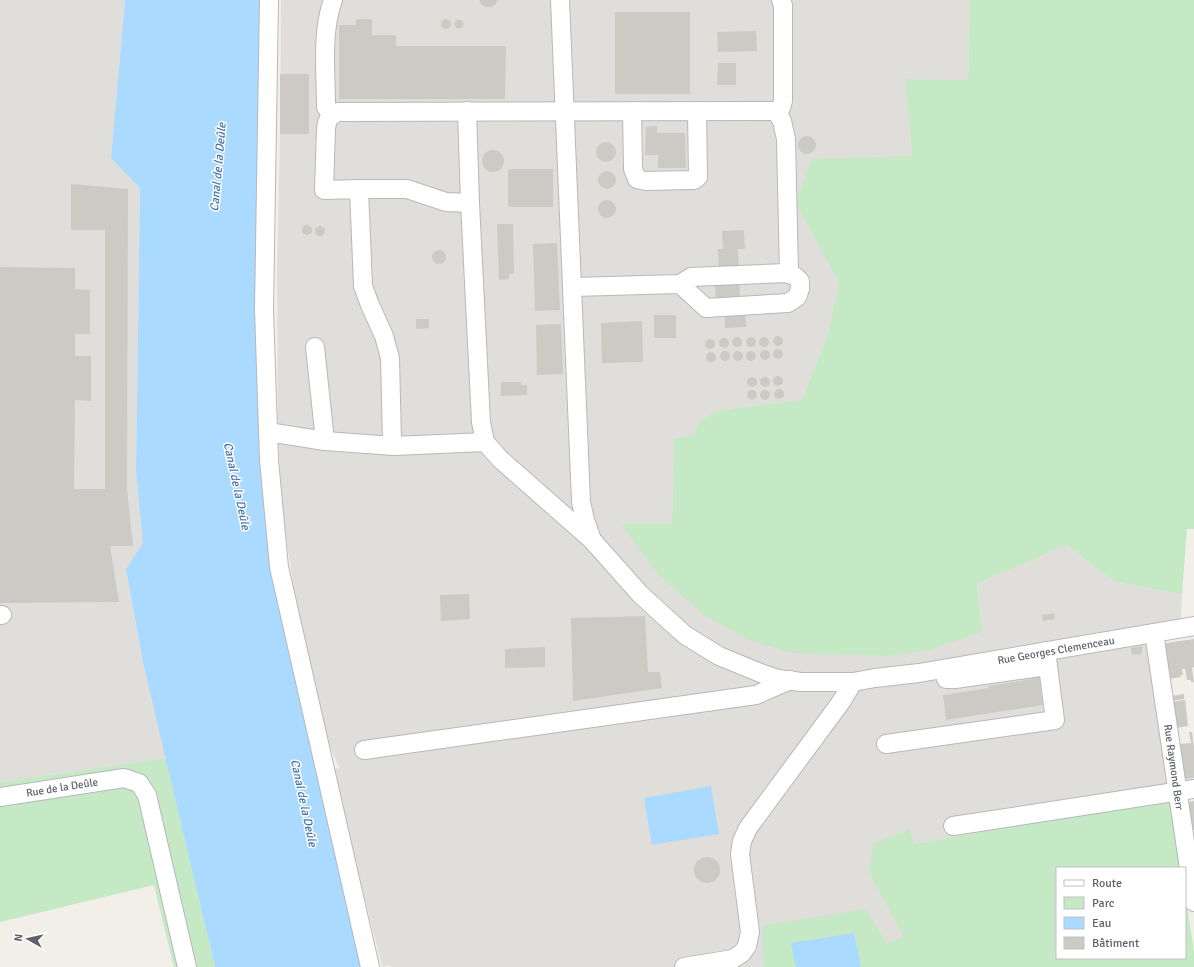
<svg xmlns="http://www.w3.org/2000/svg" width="1194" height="967" viewBox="0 0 1194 967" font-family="Signika,sans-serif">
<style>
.industrial{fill:#e0deda}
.green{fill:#c5e8c5}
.water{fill:#aadaff}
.building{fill:#cccac5}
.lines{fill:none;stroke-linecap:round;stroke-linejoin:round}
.minor-casing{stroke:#b5b8bc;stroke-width:20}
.minor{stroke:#fff;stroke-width:18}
.labels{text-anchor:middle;stroke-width:3;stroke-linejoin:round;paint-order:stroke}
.street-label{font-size:11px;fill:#5f6368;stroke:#fff}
.water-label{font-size:12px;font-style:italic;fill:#4174aa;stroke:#fff}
</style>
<rect width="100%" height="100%" fill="#f1efe8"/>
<!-- industrial -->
<g class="industrial">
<path d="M0,0H125L111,158L140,188L136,471L144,543L126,569L143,663L166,758L0,782Z"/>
<path d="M281,0H970L968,80L905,79L912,156L797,204L839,282L828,333L802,400L719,410L694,434L674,439L672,524H621L845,654L887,656L982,632L977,584L1067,545L1115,582L1182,594L1180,633L1147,638L1171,797L915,844L963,967H391L390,965L382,967L333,769L340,768L325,737L296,600L283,520L278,434L277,274L280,134Z"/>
</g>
<!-- green -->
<g class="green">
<path d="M970,0H1194V529H1187L1182,594L1115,582L1067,545L977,584L982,632L928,650L887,656L793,653L748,640L703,614L659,575L621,524H672L674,439L694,434L700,421L719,410L802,400L828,333L839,282L796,204L811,159L912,156L905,79L968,80Z"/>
<path d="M166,758L215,967H174L154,885L0,922V782Z"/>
<path d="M1171,797L1181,868H1057V958H1185V892L1194,952V967H861L854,933L792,943L796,967H764L762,926L866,909L886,943L904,937L869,872L873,844L909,829L915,844Z"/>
</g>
<!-- water -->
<g class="water">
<path d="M125,0H262V461L363,967H215L143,663L126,569L143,543L136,471L140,188L111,158Z"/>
<path d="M711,786L719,834L652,845L644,798Z"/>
<path d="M854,933L861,967H796L791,943Z"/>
</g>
<!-- building -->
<g class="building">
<path d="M479,0H498L495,5L491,7H486L482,5Z"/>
<rect x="615" y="12" width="75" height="82"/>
<circle cx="446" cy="24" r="5"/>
<path d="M356,19H372V35H396V46H506L505,99H339V25H356Z"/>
<circle cx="459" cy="24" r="4.5"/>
<path d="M756,31L757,51L718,52L717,32Z"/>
<path d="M718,63H736V85H717Z"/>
<rect x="280" y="74" width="29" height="60"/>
<path d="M657,126V133H685L686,168H658V155H645L646,127Z"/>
<circle cx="807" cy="145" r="9"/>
<circle cx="606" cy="152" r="10"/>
<circle cx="493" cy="161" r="11"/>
<rect x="508" y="169" width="45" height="38"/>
<circle cx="607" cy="180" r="9"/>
<path d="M71,184L128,189L127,489L133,546H110L119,602L0,603V267L75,268V289L90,290V334H75V356H91V401L75,400L74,489H105V230H71Z"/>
<circle cx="607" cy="209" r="9"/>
<path d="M497,224H513L514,274H509V279L499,280Z"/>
<circle cx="307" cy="230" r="5"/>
<circle cx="320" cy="231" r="5"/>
<path d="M744,230L745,249H738L740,297H745L746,327L725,328L724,304H716L715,274H719L718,249H723L722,231Z"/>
<path d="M557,243L560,310L535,311L533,244Z"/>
<circle cx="439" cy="257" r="7"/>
<rect x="654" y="315" width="22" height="23"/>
<path d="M416,319H429V328L416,329Z"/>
<path d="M642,321L643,362L602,363L601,323Z"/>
<path d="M561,324L563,374L537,375L536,325Z"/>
<circle cx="778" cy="341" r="5"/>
<circle cx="751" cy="342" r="5"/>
<circle cx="764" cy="342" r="5"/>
<circle cx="737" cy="342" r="5"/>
<circle cx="724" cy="343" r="5"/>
<circle cx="710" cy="344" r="5"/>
<circle cx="778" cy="354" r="5"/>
<circle cx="765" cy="355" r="5"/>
<circle cx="738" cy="356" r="5"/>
<circle cx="725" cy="356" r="5"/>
<circle cx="751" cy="356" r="5"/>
<circle cx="711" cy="357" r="5"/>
<circle cx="778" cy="381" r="5"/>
<circle cx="752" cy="382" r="5"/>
<circle cx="765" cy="382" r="5"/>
<path d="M501,382H521V385H527V395L501,396Z"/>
<circle cx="779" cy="394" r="5"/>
<circle cx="765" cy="395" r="5"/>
<circle cx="752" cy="395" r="5"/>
<path d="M469,594L470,619L441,621L440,595Z"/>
<path d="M1054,613L1055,619L1043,621L1042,615Z"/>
<path d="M645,616L648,672H660L662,688L573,701L571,618Z"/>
<path d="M1194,639V667L1192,668L1194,682H1191V680H1187L1185,669H1182L1183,675H1180L1181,677L1169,679L1165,649L1166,643Z"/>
<path d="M1142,646V654L1132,655L1131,648Z"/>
<path d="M545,647V667L505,668V649Z"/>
<path d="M1042,673L1044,684L1040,685L1043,705L946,720L943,695L989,688L988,686L1032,679L1031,675Z"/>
<path d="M1184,694V699L1172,701V696Z"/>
<path d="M1185,700L1188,726L1176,728L1172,702Z"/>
<path d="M1189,732H1192L1194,748V778L1185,779L1184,778L1179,744L1191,743Z"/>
<path d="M1194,801V830L1191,831L1188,802Z"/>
<circle cx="707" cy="870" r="13"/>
</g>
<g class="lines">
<defs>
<g id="minor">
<path d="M269,0L264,309L269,460L279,567L370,967"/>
<path d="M560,0L581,502L585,520L591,537"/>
<path d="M467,111L470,203L481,422L485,442L500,459L592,540L640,594L664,616L685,635L719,656L763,674L778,679L801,682H853L875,678L919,673L1194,626"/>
<path d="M632,111L633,169L637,179L646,181L690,180H694L698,177L697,111"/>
<path d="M776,111L782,121L786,139L789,274"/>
<path d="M332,115L326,107C326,72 321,33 333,0"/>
<path d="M359,189H407L446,202L470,203"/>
<path d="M573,287L680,284L706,308L788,303L797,297L800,289V281L795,276L785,273L691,277L680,284"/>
<path d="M315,347L325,441"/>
<path d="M268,432L325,441L394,446L485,442"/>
<path d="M392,441L390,358L384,336L370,305L363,286L359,189L324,190L326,129C327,120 329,116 338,112L776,111L781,108L783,101V5L781,0"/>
<path d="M0,615H2"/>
<path d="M1154,633L1194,902"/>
<path d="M946,679H955L1048,666"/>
<path d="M886,744L1055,720L1046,651"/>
<path d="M364,750L756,695L790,680"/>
<path d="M0,797L124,778L139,783L147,795L187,967"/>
<path d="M953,826L1194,789"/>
<path d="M684,967L733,959L742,953L747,946L750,932L740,854L742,841L748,828L841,702L853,682"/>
</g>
</defs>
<!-- minor casing -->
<use href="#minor" class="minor-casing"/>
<!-- minor -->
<use href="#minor" class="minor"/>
</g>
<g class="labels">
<!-- street labels -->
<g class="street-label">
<text transform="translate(1056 650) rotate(-10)" y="4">Rue Georges Clemenceau</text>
<text transform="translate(1174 767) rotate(82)" y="4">Rue Raymond Berr</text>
<text transform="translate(62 787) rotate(-9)" y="4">Rue de la Deûle</text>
</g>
<!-- water labels -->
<g class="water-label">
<text transform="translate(218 167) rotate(-85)" y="4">Canal de la Deûle</text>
<text transform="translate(237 486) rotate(78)" y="4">Canal de la Deûle</text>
<text transform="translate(304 803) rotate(78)" y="4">Canal de la Deûle</text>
</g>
</g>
<!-- legend -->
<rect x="1056" y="867" width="130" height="92" fill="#ffffff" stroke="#bfc1c3"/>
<rect x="1064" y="880" width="20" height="6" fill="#ffffff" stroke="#bfc1c3"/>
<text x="1092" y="887" font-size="12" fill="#5f6368">Route</text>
<rect x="1064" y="897" width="20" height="12" fill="#c5e8c5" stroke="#bfc1c3"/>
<text x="1092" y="907" font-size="12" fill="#5f6368">Parc</text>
<rect x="1064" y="917" width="20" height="12" fill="#aadaff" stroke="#bfc1c3"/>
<text x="1092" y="927" font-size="12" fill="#5f6368">Eau</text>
<rect x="1064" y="937" width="20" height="12" fill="#cccac5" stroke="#bfc1c3"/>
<text x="1092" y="947" font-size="12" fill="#5f6368">Bâtiment</text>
<!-- north arrow -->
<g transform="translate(28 939) rotate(278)" stroke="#ffffff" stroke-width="3" paint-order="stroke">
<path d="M0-3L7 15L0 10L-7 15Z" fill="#5f6368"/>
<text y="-6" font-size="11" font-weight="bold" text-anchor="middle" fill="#5f6368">N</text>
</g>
</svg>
